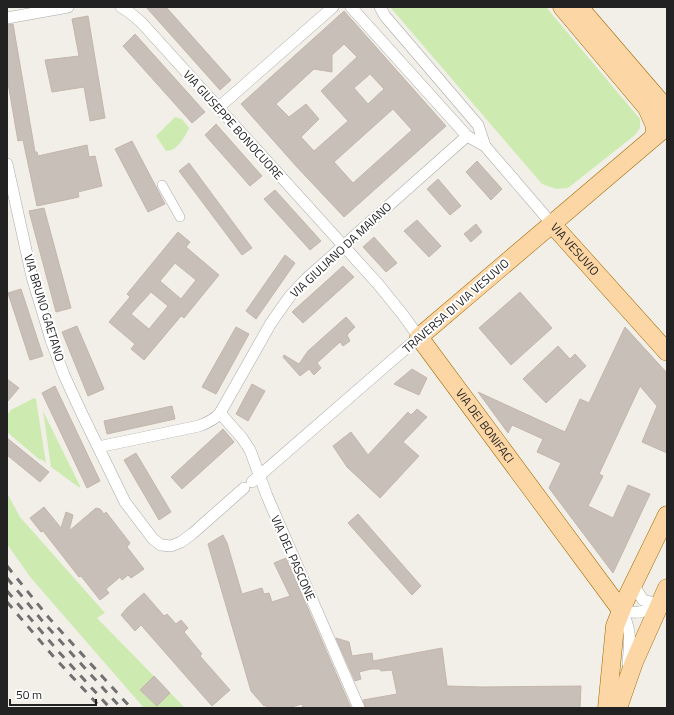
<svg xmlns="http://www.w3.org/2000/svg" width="674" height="715" viewBox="0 0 674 715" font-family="'Titillium Web',sans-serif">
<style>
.grass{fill:#cdebb0}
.building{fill:#c7bfb8;stroke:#c4b6ab;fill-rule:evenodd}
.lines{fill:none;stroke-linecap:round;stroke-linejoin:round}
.pedestrian-casing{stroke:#a9a9a9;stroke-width:10}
.minor-casing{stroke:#a9a9a9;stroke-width:12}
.primary-casing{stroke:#a06b00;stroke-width:19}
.pedestrian{stroke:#fff;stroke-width:9}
.minor{stroke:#fff;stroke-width:11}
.primary{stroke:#fcd6a4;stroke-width:18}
.rail{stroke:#707070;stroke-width:3;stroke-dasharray:8 8;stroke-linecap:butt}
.labels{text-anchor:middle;stroke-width:4;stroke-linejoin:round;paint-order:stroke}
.street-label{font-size:12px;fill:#222;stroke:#fff}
</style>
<rect width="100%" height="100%" fill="#f2efe9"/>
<!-- grass -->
<g class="grass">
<path d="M390,7H546L640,119V128L635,135L568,188L556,189L542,184Z"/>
<path d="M175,117L182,119L189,128C185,137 177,151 166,151L156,136Z"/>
<path d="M34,398L36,399L46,463L41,459L40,460L7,432V415L11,410Z"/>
<path d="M43,411L80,486V488L51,467Z"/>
<path d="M7,493L20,517L105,613L97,618L185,708H144L31,578L7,544Z"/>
</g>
<!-- building -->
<g class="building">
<path d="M146,7H166L231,80L220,90Z"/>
<path d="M344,11L446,126L344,217L296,166L241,104ZM344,44L357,57L321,91L348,121L314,151L301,137L319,119L306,104L289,117L276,104L314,69L332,72V55ZM370,74L384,89L368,104L354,88ZM393,109L412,130L353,183L334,162Z"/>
<path d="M88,16L105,118L90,121L84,87L52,92L45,60L79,56L72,19Z"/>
<path d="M13,24L35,152H37L38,156L87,145L89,157L95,156L102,186L78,192L79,197L37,206L23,140L18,141L7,77V25Z"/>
<path d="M135,34L205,112L192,123L123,46Z"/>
<path d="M216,124L262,176L250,186L205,135Z"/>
<path d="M132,141L165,204L148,212L115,149Z"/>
<path d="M477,161L502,189L491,200L466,172Z"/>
<path d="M189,163L252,248L242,255L179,171Z"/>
<path d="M438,179L461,206L450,215L427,189Z"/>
<path d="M275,190L321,241L310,250L264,199Z"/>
<path d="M44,208L71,308L56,312L29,211Z"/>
<path d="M417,220L441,246L429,257L404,231Z"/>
<path d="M476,224L482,232L471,242L464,234Z"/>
<path d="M178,232L190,242L186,247L219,275L184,318L181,316L144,360L131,349L135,344L109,322L130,297L127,294ZM175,263L196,280L181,299L160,281ZM151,292L168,306L149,329L131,314Z"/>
<path d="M374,237L397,263L386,272L363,247Z"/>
<path d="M285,255L295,263L256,319L246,311Z"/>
<path d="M343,266L354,277L303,323L292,312Z"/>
<path d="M21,289L43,356L30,360L8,293Z"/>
<path d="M520,292L552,328L511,365L479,328Z"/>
<path d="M346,317L355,327L347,335L350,341L343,346L340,342L317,363L321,368L314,375L309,369L300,376L283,357L284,355L299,364L308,351Z"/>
<path d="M77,326L104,389L88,396L62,332Z"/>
<path d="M236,327L249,334L216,394L202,387Z"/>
<path d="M625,327L667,373V453L642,442L657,406L640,386L599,474L603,476L588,506L613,518L628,485L650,494L613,573L549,488L561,463L537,452L543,439L512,425L508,433L478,392L565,432L580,399L589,403Z"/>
<path d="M558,346L570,359L575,354L586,366L546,403L523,379Z"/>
<path d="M412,369L427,378L419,395L394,384Z"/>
<path d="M7,379L19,388L7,402Z"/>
<path d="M252,384L265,391L248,421L236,414Z"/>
<path d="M55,386L100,481L87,488L42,393Z"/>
<path d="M172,406L175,419L107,434L104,421Z"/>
<path d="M417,409L427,417L403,442L419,456L380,498L347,467L333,446L351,432L368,455L408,412L411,415Z"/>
<path d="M223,429L234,442L182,489L171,477Z"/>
<path d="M7,438L49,472L40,482L7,455Z"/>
<path d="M136,453L171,512L159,520L124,460Z"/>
<path d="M44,507L61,528L66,512L73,515L69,531L96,508L100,509L104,514L106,512L130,543L127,547L144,569L131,578L128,575L122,580L120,577L106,589L109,593L100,600L81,576L79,577L43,531L41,532L30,518Z"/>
<path d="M358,514L421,586L412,595L348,523Z"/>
<path d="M223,535L227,543L242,594L262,588L264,594L269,593L272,602L290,596L274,563L286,558L351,708H303L302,704L288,708H267L266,705L264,706L251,691L208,544Z"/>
<path d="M144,593L164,616L167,614L176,624L181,620L188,628L184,632L202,654L200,656L230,690L212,706L141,625L135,631L121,615L127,608Z"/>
<path d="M336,638L349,642L352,656L372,653L373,661L442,648L447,686L482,687L581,686L580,708H366L363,700L397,694L392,670L381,671L380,669H371L359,672L361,679L355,681Z"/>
<path d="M154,676L170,693L157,706L140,690Z"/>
</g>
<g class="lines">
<defs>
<path id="pedestrian" d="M162,185L180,217"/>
<g id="minor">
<path d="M121,7L129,12L141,22L378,284L403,315L419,337L252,482"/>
<path d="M351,7L467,136L485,146"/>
<path d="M380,7L385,16L478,125L485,146L552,224"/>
<path d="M7,18L68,7"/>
<path d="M218,108L333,7"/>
<path d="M7,164L32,277L51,340L64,375L82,414L125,502L153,539L161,545L171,546L181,542L192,534L244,488"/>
<path d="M220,413L242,438L250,450L267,496L359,708"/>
<path d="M98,447L199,426C207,423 214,420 220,413L271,323L290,296L306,279L467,136"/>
<path d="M636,581V589L643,600L654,603L661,601"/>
<path d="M621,610C632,629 630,643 628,664"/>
<path d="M621,610C637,615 646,612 659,603"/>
</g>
<g id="primary">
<path d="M562,7L647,108L655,126L654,137"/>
<path id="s1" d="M579,7L658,99C666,111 671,119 660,132L419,337L621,610"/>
<path id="s2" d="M552,224L667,352"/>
<path d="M607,708L615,626L625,601L667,515"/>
<path d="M618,708L634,662L667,588"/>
</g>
</defs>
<!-- pedestrian casing -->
<use href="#pedestrian" class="pedestrian-casing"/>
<!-- minor casing -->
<use href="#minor" class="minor-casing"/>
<!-- primary casing -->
<use href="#primary" class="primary-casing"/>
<!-- pedestrian -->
<use href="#pedestrian" class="pedestrian"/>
<!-- minor -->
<use href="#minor" class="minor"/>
<!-- primary -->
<use href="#primary" class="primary"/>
<!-- rail -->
<g class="rail">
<path d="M7,566L49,618L131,708"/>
<path d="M7,578L44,623L121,708"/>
<path d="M7,591L58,651L110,708"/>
<path d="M7,602L53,656L101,708"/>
</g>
</g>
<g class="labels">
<!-- street labels -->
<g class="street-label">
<text transform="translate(233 125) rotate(48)" y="4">VIA GIUSEPPE BONOCUORE</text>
<text dy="4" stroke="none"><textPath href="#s2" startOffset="34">VIA VESUVIO</textPath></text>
<text transform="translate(341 250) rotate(-43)" y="4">VIA GIULIANO DA MAIANO</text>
<text transform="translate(456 306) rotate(-41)" y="4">TRAVERSA DI VIA VESUVIO</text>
<text transform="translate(44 308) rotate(73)" y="4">VIA BRUNO GAETANO</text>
<text dy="4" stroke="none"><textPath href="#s1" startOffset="585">VIA DEI BONIFACI</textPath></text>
<text transform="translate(293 558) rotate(66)" y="4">VIA DEL PASCONE</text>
</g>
</g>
<!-- border -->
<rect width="674" height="715" fill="none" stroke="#222222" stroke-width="16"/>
<!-- scale -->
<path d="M10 699v6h86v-6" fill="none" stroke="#222222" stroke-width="2"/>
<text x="16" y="699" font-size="12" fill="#222222" stroke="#ffffff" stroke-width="3" paint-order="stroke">50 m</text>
</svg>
